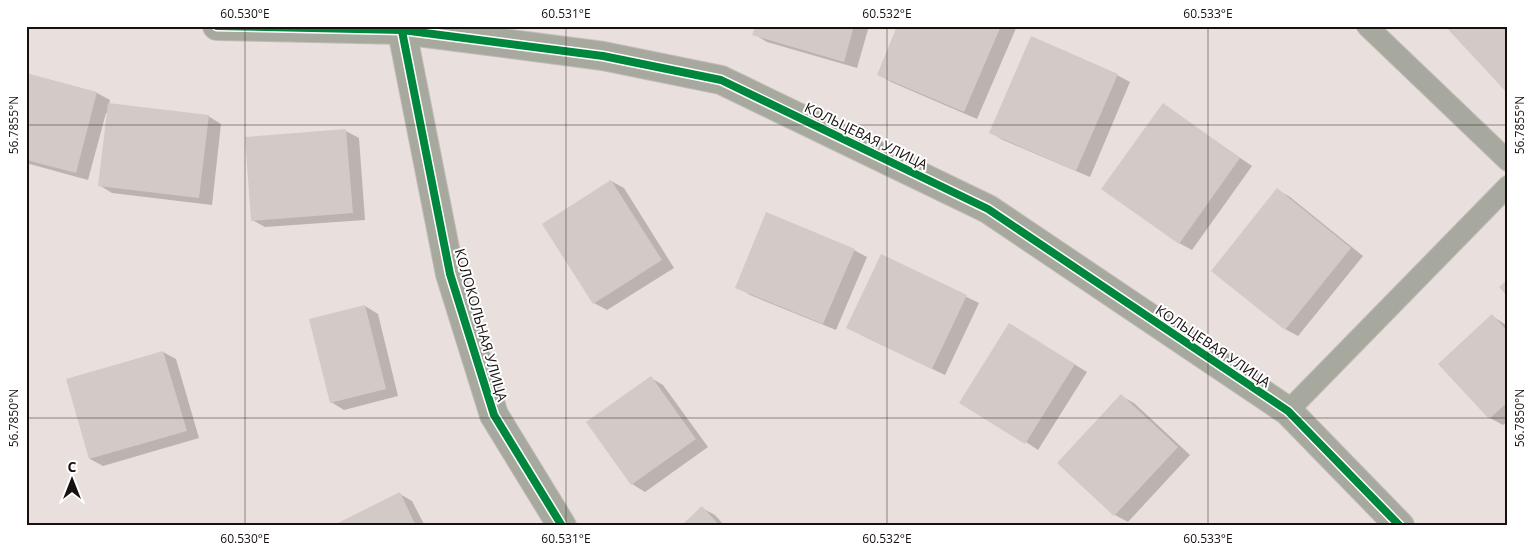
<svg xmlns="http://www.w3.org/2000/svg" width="1534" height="552" viewBox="0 0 1534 552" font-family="'Open Sans',sans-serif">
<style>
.shadow{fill:#0003}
.building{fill:#d1cac7}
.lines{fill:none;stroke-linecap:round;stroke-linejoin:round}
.lane-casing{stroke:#c2bbb9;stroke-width:22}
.street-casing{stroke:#c2bbb9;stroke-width:30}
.lane{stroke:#a7a99e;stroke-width:20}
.street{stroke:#a7a99e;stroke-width:28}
.cycleway-casing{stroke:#fff;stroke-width:11}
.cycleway{stroke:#00873e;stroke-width:8}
.ticks{fill:none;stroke:#16100e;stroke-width:1;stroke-opacity:0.45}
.labels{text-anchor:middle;stroke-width:4;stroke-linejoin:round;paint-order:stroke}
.street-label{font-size:14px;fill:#16100e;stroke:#fff}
.neatline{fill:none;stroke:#16100e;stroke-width:2}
.ticks-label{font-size:12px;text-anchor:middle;fill:#16100e}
</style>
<rect width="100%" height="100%" fill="#e9e0dd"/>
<!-- shadow -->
<g class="shadow">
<path d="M756,26H869L857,68L767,42L754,34Z"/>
<path d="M899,26H1017L977,119L891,82L878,74Z"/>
<path d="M26,74L97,93L110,100L109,104L208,116L221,124L212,205L112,193L99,185L108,113H106L88,180L26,163Z"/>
<path d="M1117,75L1130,82L1090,177L1003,140L991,133Z"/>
<path d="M1163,105L1252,166L1192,250L1179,243Z"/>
<path d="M346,131L359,138L365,220L265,227L252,220Z"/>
<path d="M611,181L624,188L674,268L607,310L594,303Z"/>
<path d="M1278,190L1290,197L1363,256L1298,336L1285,329Z"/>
<path d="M854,250L867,257L836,330L750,295L737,287Z"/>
<path d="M882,256L979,303L945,375L861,335Z"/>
<path d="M365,306L378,314L398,396L344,410L331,402Z"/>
<path d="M1492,316L1508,326V421L1503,425L1490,418Z"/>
<path d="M1022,332L1087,372L1038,450L1026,442Z"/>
<path d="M163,352L176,359L199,438L103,466L90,459Z"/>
<path d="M651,378L663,385L708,447L645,492L632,484Z"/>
<path d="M1121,396L1134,403L1190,455L1128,522L1115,515L1059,463Z"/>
<path d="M400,494L412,501L425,526H334Z"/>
<path d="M702,508L715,515L725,526H683Z"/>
</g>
<!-- building -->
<g class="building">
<path d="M755,26H854L844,62L752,35Z"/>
<path d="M897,26H1001L964,112L877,75Z"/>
<path d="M1445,26H1508V94Z"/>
<path d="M1031,36L1118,74L1076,171L989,133Z"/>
<path d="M26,73L97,92L76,173L26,160Z"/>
<path d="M108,103L209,115L199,198L98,186Z"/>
<path d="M1163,103L1240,158L1179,244L1101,189Z"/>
<path d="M346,129L353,213L251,221L245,137Z"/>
<path d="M611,180L662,260L593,304L542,224Z"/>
<path d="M1277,188L1351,248L1285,330L1211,271Z"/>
<path d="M766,212L855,249L823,324L735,288Z"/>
<path d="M881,254L967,295L932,369L846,328Z"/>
<path d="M1508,279V297L1499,287Z"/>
<path d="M365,305L386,389L330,403L309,319Z"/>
<path d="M1492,314L1508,332V402L1489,419L1438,364Z"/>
<path d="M1009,323L1075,364L1025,444L959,403Z"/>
<path d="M163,351L187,431L89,459L66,379Z"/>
<path d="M651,376L696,439L631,485L586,422Z"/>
<path d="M1121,394L1178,447L1114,516L1057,463Z"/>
<path d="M400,492L416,526H332Z"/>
<path d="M702,506L720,526H681Z"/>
</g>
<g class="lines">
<defs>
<g id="lane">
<path d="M1367,26L1508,161"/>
<path d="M1288,411L1508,186"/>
</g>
<g id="street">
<path d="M217,26L402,30L603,56L721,80L988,209L1288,411L1400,526"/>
<path d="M401,26L450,274L494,415L562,526"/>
</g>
</defs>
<!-- lane casing -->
<use href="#lane" class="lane-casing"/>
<!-- street casing -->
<use href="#street" class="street-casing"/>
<!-- lane -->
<use href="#lane" class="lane"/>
<!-- street -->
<use href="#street" class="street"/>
<defs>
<g id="cycleway">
<path d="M217,26L402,30L603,56L721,80L988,209L1288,411L1400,526"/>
<path d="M401,26L450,274L494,415L562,526"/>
</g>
</defs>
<!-- cycleway casing -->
<use href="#cycleway" class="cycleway-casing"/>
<!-- cycleway -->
<use href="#cycleway" class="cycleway"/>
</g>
<!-- ticks -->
<path class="ticks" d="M245,26V526M566,26V526M887,26V526M1208,26V526M26,125H1508M26,418H1508"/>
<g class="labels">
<!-- street labels -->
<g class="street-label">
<text transform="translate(866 136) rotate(26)" y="5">КОЛЬЦЕВАЯ УЛИЦА</text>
<text transform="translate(481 325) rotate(74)" y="5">КОЛОКОЛЬНАЯ УЛИЦА</text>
<text transform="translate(1213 346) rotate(34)" y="5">КОЛЬЦЕВАЯ УЛИЦА</text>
</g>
</g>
<!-- border -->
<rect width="1534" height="552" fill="none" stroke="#ffffff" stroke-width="55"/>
<!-- north arrow -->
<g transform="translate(72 480)" stroke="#ffffff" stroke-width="4" paint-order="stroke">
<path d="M0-4L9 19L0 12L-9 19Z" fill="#16100e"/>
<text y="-8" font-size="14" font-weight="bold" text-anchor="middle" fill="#16100e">С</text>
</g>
<rect x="28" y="28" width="1478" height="496" class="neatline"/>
<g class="ticks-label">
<text x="245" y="18">60.530°E</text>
<text x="566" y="18">60.531°E</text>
<text x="887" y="18">60.532°E</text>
<text x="1208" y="18">60.533°E</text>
<text transform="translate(14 125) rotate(-90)" y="4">56.7855°N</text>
<text transform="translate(1520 125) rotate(-90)" y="4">56.7855°N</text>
<text transform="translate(14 418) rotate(-90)" y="4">56.7850°N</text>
<text transform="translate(1520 418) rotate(-90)" y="4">56.7850°N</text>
<text x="245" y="543">60.530°E</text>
<text x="566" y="543">60.531°E</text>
<text x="887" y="543">60.532°E</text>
<text x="1208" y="543">60.533°E</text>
</g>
</svg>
